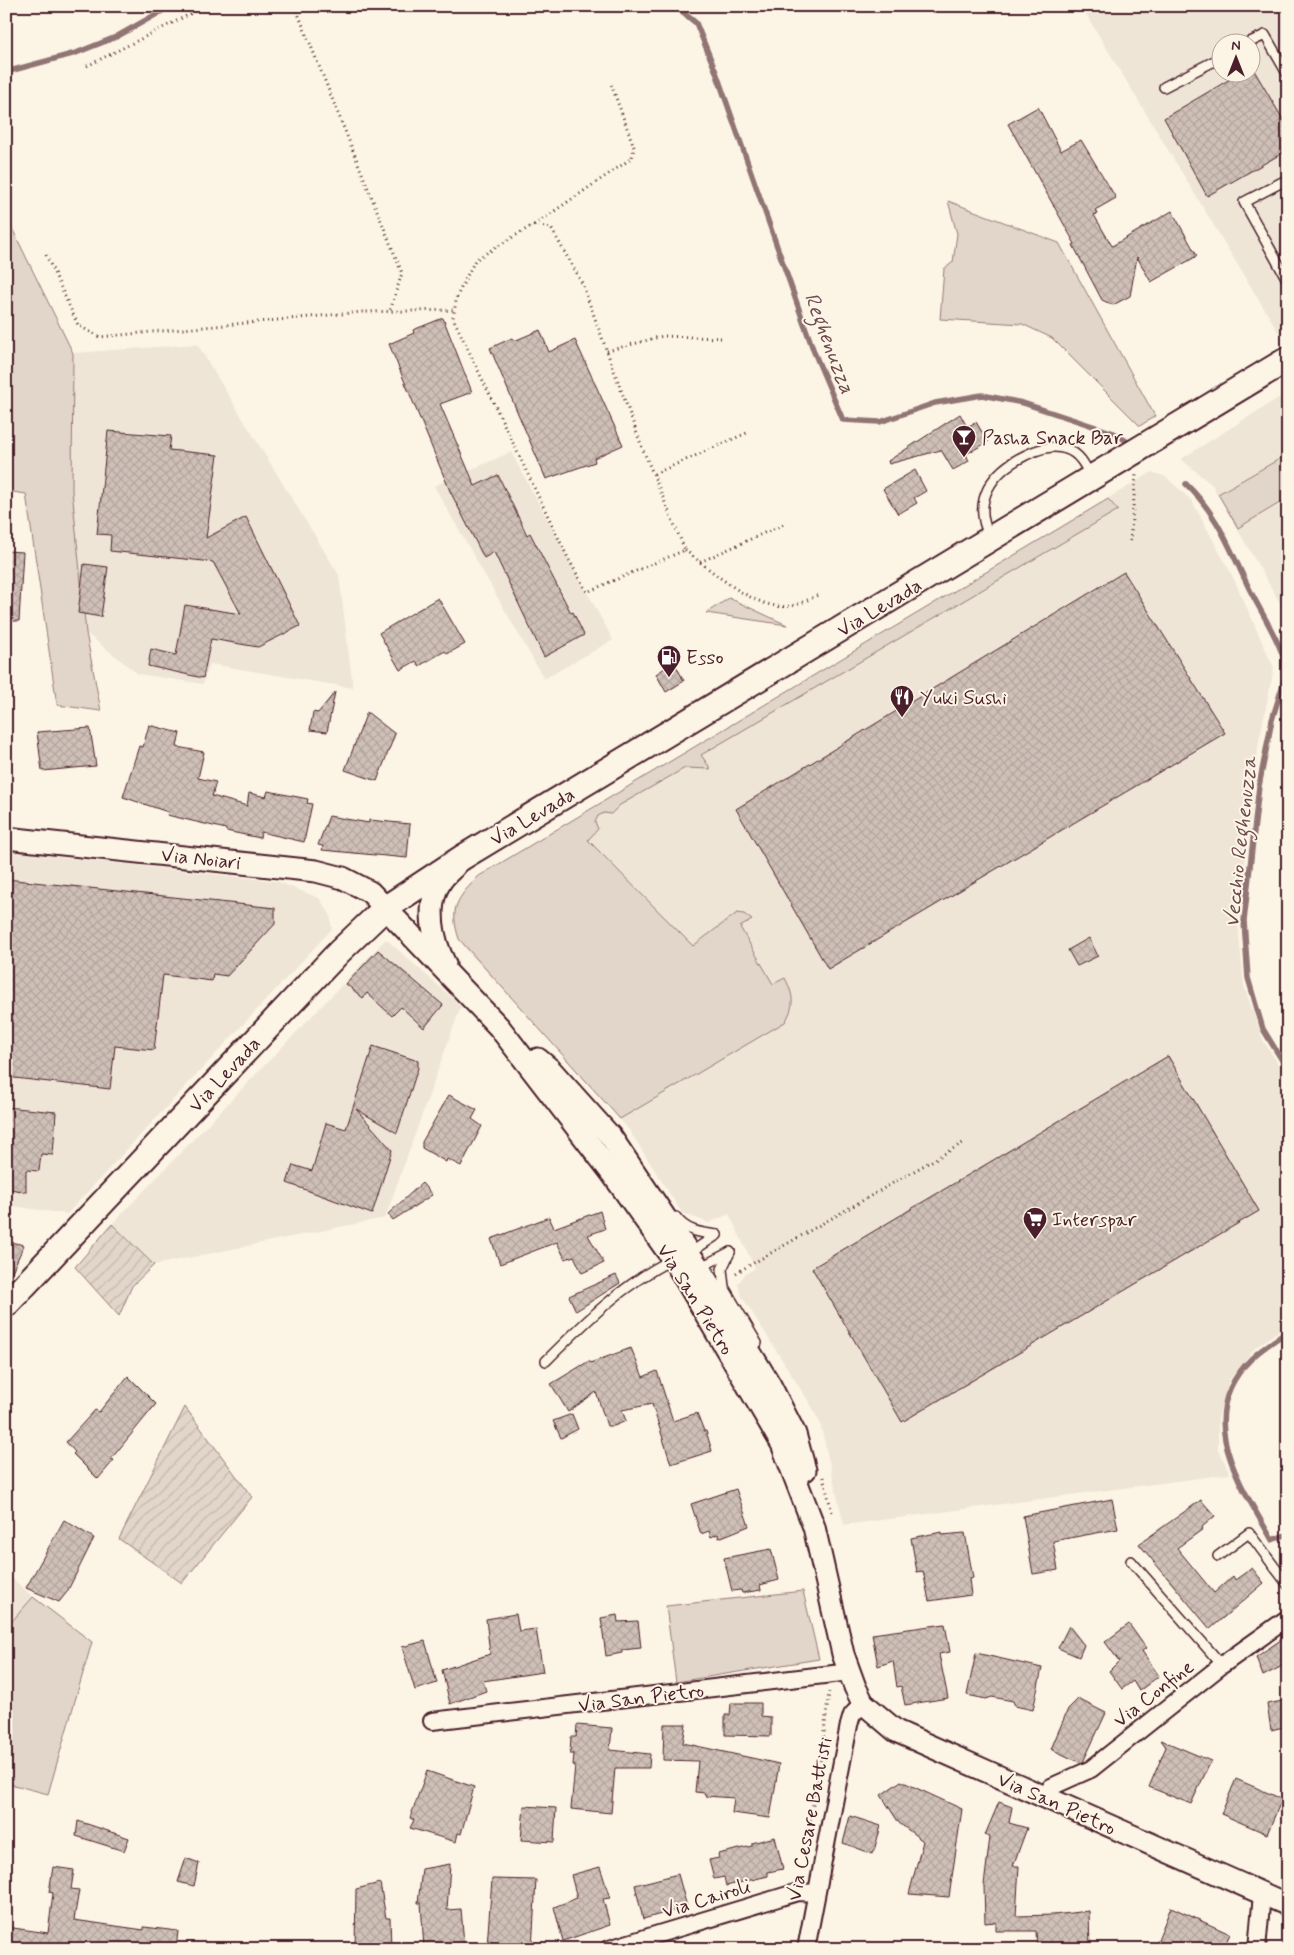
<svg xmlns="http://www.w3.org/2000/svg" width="1294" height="1955" viewBox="0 0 1294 1955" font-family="Mynerve,sans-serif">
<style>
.built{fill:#eee5d7;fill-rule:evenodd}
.grass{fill:#e2d5ca;stroke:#967a7a}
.garden{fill:url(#garden-furrows);stroke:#967a7a}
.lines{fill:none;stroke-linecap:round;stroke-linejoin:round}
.stream{stroke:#917474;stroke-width:5.5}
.building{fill:url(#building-cross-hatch);stroke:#4a1f2b}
.service-casing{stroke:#4a1f2b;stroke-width:12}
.minor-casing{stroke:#4a1f2b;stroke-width:20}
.tertiary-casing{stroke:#4a1f2b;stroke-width:25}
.secondary-casing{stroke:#4a1f2b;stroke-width:28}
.path{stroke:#4a1f2b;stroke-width:3;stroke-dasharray:1 4;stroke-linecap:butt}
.service{stroke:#fcf5e5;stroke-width:9}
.minor{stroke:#fcf5e5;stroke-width:16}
.tertiary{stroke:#fcf5e5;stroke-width:21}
.secondary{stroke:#fcf5e5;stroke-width:24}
.labels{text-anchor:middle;stroke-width:4;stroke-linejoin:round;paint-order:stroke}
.poi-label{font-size:20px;fill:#4a1f2b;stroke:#fcf5e5;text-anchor:start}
.street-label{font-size:20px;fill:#4a1f2b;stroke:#fcf5e5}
.water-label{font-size:21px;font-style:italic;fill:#6d4950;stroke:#fcf5e5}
</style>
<defs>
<pattern id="garden-furrows" width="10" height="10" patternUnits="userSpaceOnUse" patternTransform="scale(1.25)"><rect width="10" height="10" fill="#e2d5ca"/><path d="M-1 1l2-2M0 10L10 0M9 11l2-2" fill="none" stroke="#c3b6ae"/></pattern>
<pattern id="building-cross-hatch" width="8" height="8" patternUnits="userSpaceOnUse" patternTransform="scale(1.25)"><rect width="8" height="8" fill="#cfc0b7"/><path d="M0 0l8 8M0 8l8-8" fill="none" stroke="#b3a59e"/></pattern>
</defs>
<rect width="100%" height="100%" fill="#fcf5e5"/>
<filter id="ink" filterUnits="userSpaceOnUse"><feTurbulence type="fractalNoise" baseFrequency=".02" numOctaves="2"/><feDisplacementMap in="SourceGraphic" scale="10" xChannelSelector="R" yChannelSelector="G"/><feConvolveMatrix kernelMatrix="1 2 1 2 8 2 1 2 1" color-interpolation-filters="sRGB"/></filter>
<g filter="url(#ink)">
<!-- built -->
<g class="built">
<path d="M1081,6H1288V330L1280,335ZM1222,42H1252V72H1222Z"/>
<path d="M197,344L339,575L353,688L210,664L203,684L138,674L86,633L72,490L73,353Z"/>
<path d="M1288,392V617L1212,485L1181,459Z"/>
<path d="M511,452L613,640L544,679L434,486Z"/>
<path d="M1152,472L1166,477L1192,501L1233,577L1274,668L1259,741L1238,924L1244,986L1264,1042L1288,1079V1324L1255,1348L1229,1380L1218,1418V1449L1230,1474L844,1525L820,1423L812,1407L741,1295L738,1284L744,1275L755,1268L729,1214L709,1223L682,1213L629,1130L557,1046L467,951L459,939L454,923V908L464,891L479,876Z"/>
<path d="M6,851L276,881L319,898L330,914L332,929L67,1214L6,1205Z"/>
<path d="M386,939L461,1006L385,1218L154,1265L112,1224Z"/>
<path d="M6,1573L33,1597L6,1628Z"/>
</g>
<!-- grass -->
<g class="grass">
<path d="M948,201L1059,243L1155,416L1140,426L1052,338L1022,324L940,319L944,269L953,262L957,234Z"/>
<path d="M6,216L73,353L72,490L86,633L101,711L57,705L26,494L6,491Z"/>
<path d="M1288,454V498L1238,528L1218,494Z"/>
<path d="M1108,499L1118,510L701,755L711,769L685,768L620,805L611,814L604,813L598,816L595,822L598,829L588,840L693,946L737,913L744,914L752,920L740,927L773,984L785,978C794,996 795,1005 785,1022L620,1119L459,939C449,908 457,898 479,876Z"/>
<path d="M729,598L787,625L706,613Z"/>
<path d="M803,1591L819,1659L676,1682L666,1606Z"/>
<path d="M33,1597L92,1642L48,1794L6,1783V1628Z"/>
</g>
<!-- garden -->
<g class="garden">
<path d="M112,1224L154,1265L132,1286L119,1316L75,1267Z"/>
<path d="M185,1407L252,1497L182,1583L119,1539Z"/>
</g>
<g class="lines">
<!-- stream -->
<g class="stream">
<path d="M675,6L696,23L716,72L814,352L843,420L880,422L935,403L982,395L1023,403L1114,433L1128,442"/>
<path d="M6,72L76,53L116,37L171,6"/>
<path d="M1186,484C1218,515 1228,545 1247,584C1260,612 1283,644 1288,674"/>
<path d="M1287,671L1272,720L1259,786L1244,921L1248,978L1263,1029L1288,1070"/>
<path d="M1288,1331C1276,1340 1261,1349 1251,1359C1192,1417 1240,1483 1272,1540L1288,1534"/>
</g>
</g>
<!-- building -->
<g class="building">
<path d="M1252,67L1288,128V150L1207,196L1164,118L1242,72H1252Z"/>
<path d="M1038,107L1061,151L1081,140L1116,198L1095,210L1097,214L1094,215L1112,246L1172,211L1197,256L1151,282L1137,257L1130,296L1113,305L1102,300L1073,245L1075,244L1008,124Z"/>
<path d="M443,318L472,392L440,404L475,486L498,475L527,535L530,533L571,613L573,612L584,635L544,657L494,552L484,558L450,491L389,344L414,333L413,330Z"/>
<path d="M540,330L549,352L575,340L623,445L594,458L595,462L546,479L490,348L512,338L514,341Z"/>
<path d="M960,414L967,427L976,422L988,442L966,454L969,461L953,470L941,450L889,464L888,461Z"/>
<path d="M108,431L171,436L169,450L218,455L206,538L246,517L300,626L258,647L211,639L203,678L148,666L151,649L176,655L185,605L241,614L213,562L110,551L111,535L97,534Z"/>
<path d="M915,470L926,491L914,498L917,503L898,514L883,489Z"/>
<path d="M6,551L23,552L19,621H6Z"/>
<path d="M84,564L108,567L101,617L78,613Z"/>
<path d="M1124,572L1225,733L828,969L736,809Z"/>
<path d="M438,598L465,644L447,654L445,651L419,666L416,661L400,670L379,633Z"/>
<path d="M674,662L684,681L666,692L656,674Z"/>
<path d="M335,692L327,732L310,730L313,712L318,713Z"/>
<path d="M367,712L395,734L377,781L345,770Z"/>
<path d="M149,725L180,733L177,747L204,752L198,778L216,782L212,796L247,806L249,793L266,797L268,791L308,799L307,803L312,804L304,842L261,832L260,838L226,831V829L167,815L168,812L123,797L139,746L143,747Z"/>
<path d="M90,728L96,766L42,771L37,732Z"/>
<path d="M329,816L369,823V820L410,824L407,858L322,850L323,846L318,845Z"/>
<path d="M6,879L275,908V924L227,976L213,974L212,981L163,975L154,1050L115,1046L110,1089L6,1077Z"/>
<path d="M1089,938L1098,956L1077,966L1068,950Z"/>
<path d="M378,950L443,1005L424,1028L401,1007L392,1016L367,993L363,998L346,984Z"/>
<path d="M373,1046L418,1061V1068L397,1133L356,1109L392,1150L372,1214L287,1183L293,1165L312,1171L326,1123L346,1129Z"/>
<path d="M1168,1056L1259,1211L902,1422L812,1268Z"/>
<path d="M449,1095L477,1110L472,1119L482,1126L461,1166L447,1159L446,1162L422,1148V1142Z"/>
<path d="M6,1107L56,1112L53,1155L41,1154L39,1171L26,1170V1192L6,1188Z"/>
<path d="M422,1183L432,1195L393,1220L388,1214Z"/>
<path d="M600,1211L605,1229L588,1235L604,1263L582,1273L574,1256L565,1259L557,1242L500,1264L491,1239L549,1217L554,1228Z"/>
<path d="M6,1241L24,1245L6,1285Z"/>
<path d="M616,1275L620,1283L576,1311L569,1296Z"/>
<path d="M631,1348L643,1377L657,1371L673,1421L697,1413L704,1431H706L712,1451L671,1464L652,1404L622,1410L626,1421L614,1426H607L596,1392L568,1412L551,1384L589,1361L590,1363Z"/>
<path d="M128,1376L156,1404L111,1459L114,1460L98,1479L73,1454L75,1452L66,1442L95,1410L99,1412Z"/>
<path d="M572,1414L578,1429L561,1438L553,1421Z"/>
<path d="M736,1489L749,1526L719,1538L718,1534L711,1537L709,1531L701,1534L691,1504Z"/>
<path d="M1112,1499L1118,1529L1053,1541L1058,1570L1033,1574L1023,1516Z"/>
<path d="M1201,1500L1215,1516L1202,1527L1203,1529L1177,1548L1214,1593L1233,1576L1235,1580L1252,1568L1264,1583L1210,1629L1139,1544Z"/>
<path d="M64,1520L94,1538L67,1592L59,1602L26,1588Z"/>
<path d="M942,1532V1535L965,1533L973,1578L969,1579L971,1595L929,1601L923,1571L917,1572L911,1538Z"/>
<path d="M771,1549L779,1580L760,1585L761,1590L742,1593L741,1590L732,1591L724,1558Z"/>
<path d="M516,1614L519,1631L536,1629L543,1672L483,1681L486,1691L450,1704L442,1670L490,1654L486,1619Z"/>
<path d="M617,1615L618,1622L638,1621L641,1648L622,1650V1653L606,1656L601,1618Z"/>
<path d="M945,1624L950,1652L939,1654L948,1698L905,1705L901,1686L897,1687L893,1661L878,1666L872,1634Z"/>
<path d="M1129,1624L1146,1648L1142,1651L1159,1676L1139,1691L1133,1681L1122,1689L1109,1671L1119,1661L1105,1642Z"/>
<path d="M1069,1626L1084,1645L1079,1657L1058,1648Z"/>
<path d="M1288,1635V1663L1263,1676L1256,1657Z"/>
<path d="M425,1641L437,1683L415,1690L402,1647Z"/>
<path d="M976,1653L1042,1668L1033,1710L1015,1706L1013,1701L992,1697L986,1699L967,1695Z"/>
<path d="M1078,1699L1106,1713L1083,1762L1081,1763L1051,1749L1068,1709Z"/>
<path d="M1288,1700V1726L1271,1730L1267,1704Z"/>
<path d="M731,1703H761V1716L771,1717V1736L725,1735V1715H730Z"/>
<path d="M664,1724H686L683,1743L779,1764L770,1818L732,1813L734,1798L705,1796V1793L695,1792L698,1761L663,1760Z"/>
<path d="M577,1725L612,1728L610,1750L650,1754L649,1768H615L611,1813L571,1809L575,1765H573L574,1754H570L571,1737H576Z"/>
<path d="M1161,1740L1211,1761L1191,1804L1149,1787L1166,1747Z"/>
<path d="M427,1771L474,1787L461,1834L458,1833L456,1842L410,1828L414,1820L410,1818Z"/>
<path d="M1236,1779L1282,1799L1267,1834L1221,1814Z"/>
<path d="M901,1781L962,1809L949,1897L909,1894L923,1841L899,1823L881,1795Z"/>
<path d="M999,1802L1012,1807L1009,1823L1027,1828L1013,1866H1019L1016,1916L1053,1915L1089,1911L1090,1949H1037L1036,1931H996V1922L985,1923L984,1885L990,1837L985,1835Z"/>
<path d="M524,1806L556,1808L554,1842L521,1840Z"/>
<path d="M850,1816L881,1826L873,1854L843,1843Z"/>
<path d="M78,1821L129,1838L124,1851L76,1836Z"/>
<path d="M775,1837L783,1869L768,1872V1876L726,1886L724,1877L714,1879L709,1860L719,1858L718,1854L752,1846V1843Z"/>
<path d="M186,1858L199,1863L194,1886L178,1882Z"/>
<path d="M450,1864L447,1910L461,1909L464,1944H462V1949H424L421,1903H418L422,1869Z"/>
<path d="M53,1867L74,1870L71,1889L79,1890L74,1920L144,1930V1927L178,1931L176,1949H6V1927L48,1933L53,1893L49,1892Z"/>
<path d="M600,1867L610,1898L603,1899L610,1925L563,1941L554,1907L577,1898L571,1875Z"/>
<path d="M678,1874L687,1907L643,1919L635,1885Z"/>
<path d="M492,1879L536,1880L532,1949L487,1946Z"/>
<path d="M380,1883L386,1918H390L391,1949H355L356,1889Z"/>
<path d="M1171,1907L1230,1934L1223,1949H1174L1157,1942Z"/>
</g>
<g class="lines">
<defs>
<g id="service">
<path d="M1250,42L1265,35L1288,75"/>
<path d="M1164,87L1222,57"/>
<path d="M1288,179L1244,202L1288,281"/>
<path d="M990,537C971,501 992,471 1026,455C1038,449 1053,444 1066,449C1079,453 1085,465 1091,477"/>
<path d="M676,1217C685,1231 701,1233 717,1235"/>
<path d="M730,1252L722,1269L724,1287L757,1343"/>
<path d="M688,1254L717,1235"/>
<path d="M699,1268L730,1252"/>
<path d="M546,1361C585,1322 623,1284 673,1259"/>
<path d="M1218,1556L1249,1533L1288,1585"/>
<path d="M1131,1561L1222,1665"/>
</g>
<g id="minor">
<path d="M432,1721L850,1672"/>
<path d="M1046,1798L1051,1787L1091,1769L1222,1665L1288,1618"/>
<path d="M609,1949L798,1892L816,1893"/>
<path d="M806,1949L849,1725L852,1715L863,1703"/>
<path d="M1257,1949L1262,1894"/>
</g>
<g id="tertiary">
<path d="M6,838L316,871L343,878L370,892L499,1027L611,1172L677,1265L782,1444L814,1527L843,1654L855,1687L863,1703L896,1731L1288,1905"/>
<path d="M445,964C433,941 425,904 441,881C445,875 450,871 455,866"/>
<path d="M538,1059L550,1069L611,1137L699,1268L770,1385L795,1434L805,1470"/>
</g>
<path id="secondary" d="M6,1305L339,952L384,909L463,857L1288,359"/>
</defs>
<!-- service casing -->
<use href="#service" class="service-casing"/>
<!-- minor casing -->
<use href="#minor" class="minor-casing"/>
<!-- tertiary casing -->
<use href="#tertiary" class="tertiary-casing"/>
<!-- secondary casing -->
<use href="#secondary" class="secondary-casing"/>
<!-- path -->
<g class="path">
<path d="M295,6L402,273L390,311"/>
<path d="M87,66L206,6"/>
<path d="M533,225L551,228L582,283L643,450L685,550L587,592L568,558L453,318L457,296L475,260Z"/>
<path d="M534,225L632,158L634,147L611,84"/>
<path d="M46,255L78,325L99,337L362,312L454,310"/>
<path d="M607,351L663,336L721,338"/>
<path d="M654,474L749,432"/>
<path d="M1130,541L1136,475"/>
<path d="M685,550C712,571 756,612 791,606C801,604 811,598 820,594"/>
<path d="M700,562L784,524"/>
<path d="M736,1273L963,1143"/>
<path d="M823,1477L832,1512"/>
<path d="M826,1758L821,1757L829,1692"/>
<path d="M807,1840L821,1757"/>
</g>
<!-- service -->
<use href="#service" class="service"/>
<!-- minor -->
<use href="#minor" class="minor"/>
<!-- tertiary -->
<use href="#tertiary" class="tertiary"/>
<!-- secondary -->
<use href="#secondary" class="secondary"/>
</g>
</g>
<!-- icons -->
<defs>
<symbol id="bar-pin" viewBox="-11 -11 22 30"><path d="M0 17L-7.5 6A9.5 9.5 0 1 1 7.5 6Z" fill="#4a1f2b" stroke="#fcf5e5"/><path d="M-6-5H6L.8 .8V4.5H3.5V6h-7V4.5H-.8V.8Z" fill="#fff"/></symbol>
<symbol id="fuel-pin" viewBox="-11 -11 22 30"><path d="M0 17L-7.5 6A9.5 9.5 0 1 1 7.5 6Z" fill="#4a1f2b" stroke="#fcf5e5"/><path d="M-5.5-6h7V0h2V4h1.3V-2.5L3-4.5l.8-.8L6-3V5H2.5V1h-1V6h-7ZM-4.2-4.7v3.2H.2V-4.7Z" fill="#fff"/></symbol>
<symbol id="restaurant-pin" viewBox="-11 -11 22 30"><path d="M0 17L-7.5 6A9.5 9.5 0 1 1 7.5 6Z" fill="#4a1f2b" stroke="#fcf5e5"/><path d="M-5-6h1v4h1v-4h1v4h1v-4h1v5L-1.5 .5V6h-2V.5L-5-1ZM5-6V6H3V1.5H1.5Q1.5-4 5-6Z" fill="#fff"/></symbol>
<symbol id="supermarket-pin" viewBox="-11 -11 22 30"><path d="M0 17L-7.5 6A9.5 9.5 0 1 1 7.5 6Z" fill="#4a1f2b" stroke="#fcf5e5"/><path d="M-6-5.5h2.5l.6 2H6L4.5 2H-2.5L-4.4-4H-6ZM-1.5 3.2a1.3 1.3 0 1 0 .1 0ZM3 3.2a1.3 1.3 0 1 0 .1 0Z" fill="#fff"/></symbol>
</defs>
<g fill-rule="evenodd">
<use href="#bar-pin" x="950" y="423" width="28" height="38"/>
<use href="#fuel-pin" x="655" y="643" width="28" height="38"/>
<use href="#restaurant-pin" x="888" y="683" width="28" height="38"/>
<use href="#supermarket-pin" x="1021" y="1205" width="28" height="38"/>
</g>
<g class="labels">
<!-- poi labels -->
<g class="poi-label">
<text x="982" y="444">Pasha Snack Bar</text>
<text x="686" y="664">Esso</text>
<text x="920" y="704">Yuki Sushi</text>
<text x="1052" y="1226">Interspar</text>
</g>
<!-- street labels -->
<g class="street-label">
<text transform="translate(879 607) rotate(-31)" y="7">Via Levada</text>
<text transform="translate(532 816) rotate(-31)" y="7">Via Levada</text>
<text transform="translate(201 858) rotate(6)" y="7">Via Noiari</text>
<text transform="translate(224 1074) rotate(-47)" y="7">Via Levada</text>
<text transform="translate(696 1299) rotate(58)" y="7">Via San Pietro</text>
<text transform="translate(1153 1693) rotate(-38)" y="7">Via Confine</text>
<text transform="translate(641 1697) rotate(-7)" y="7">Via San Pietro</text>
<text transform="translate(1057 1803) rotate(24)" y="7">Via San Pietro</text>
<text transform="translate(809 1819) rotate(-79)" y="7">Via Cesare Battisti</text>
<text transform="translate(706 1898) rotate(-17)" y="7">Via Cairoli</text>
</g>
<!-- water labels -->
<g class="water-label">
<text transform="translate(830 343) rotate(69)" y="7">Reghenuzza</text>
<text transform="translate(1240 842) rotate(-84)" y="7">Vecchio Reghenuzza</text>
</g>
</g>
<!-- margin -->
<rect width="1294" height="1955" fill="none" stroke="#fcf5e5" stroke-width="25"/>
<rect x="12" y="12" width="1269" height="1930" fill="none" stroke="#4a1f2b" stroke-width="2" filter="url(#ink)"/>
<!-- north arrow -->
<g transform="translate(1236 58)"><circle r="24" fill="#fcf5e5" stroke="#b59f9b"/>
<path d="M0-4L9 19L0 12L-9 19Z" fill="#4a1f2b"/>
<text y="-8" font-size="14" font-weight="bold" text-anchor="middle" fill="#4a1f2b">N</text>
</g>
</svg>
